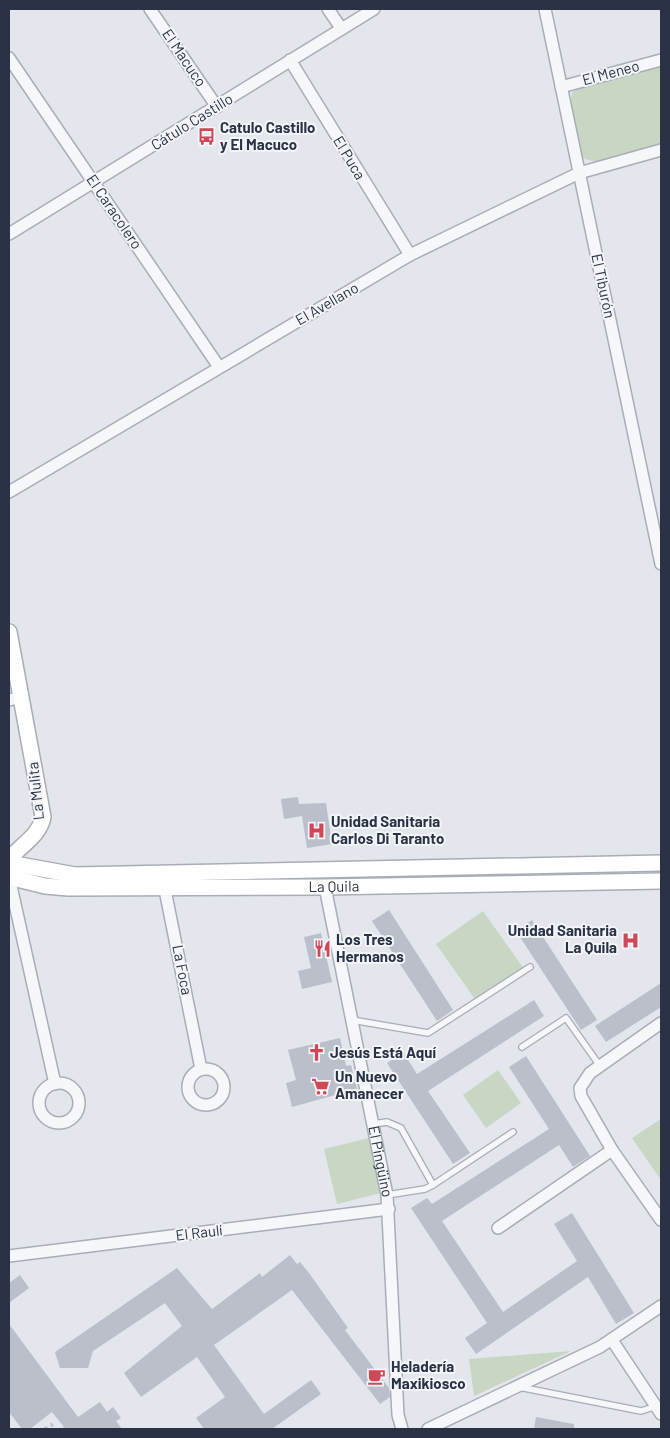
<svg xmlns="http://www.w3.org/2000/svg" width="670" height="1438" viewBox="0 0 670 1438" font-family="Barlow,sans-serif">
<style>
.green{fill:#c8d6c4}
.building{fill:#babfca}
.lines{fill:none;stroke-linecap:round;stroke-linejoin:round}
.lane-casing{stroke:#a8adb7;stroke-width:8}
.street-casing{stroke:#a8adb7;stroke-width:14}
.secondary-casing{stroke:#a8adb7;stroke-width:18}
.path{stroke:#c1c4cb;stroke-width:2.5;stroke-dasharray:4 4;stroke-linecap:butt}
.lane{stroke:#f6f7fa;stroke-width:5.5}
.street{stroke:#f6f7fa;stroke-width:11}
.secondary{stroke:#fff;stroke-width:15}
.labels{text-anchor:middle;stroke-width:4;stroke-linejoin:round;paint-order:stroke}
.street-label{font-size:15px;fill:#2a3345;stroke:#f3f5f9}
.poi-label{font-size:15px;font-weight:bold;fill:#2a3345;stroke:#f3f5f9;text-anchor:start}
</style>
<rect width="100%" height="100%" fill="#e3e6ec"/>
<!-- green -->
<g class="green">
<path d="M661,65V146L597,162L585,159L580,154L571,100L572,93L580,87Z"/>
<path d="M483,911L524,969L477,1002L436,944Z"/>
<path d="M498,1070L521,1103L486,1128L463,1095Z"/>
<path d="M661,1119V1180L632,1138Z"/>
<path d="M373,1137L385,1192L337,1204L324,1149Z"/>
<path d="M571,1351L474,1396L469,1359Z"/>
</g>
<!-- building -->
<g class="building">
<path d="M298,797L299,804L326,803L332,844L307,848L302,816L284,819L281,799Z"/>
<path d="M389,910L453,1010L437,1021L372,921Z"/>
<path d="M532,920L597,1020L581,1030L516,931Z"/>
<path d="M321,933L332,982L302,989L298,971L311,968L304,937Z"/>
<path d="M661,983V1007L606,1042L595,1026Z"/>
<path d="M534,1000L544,1016L428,1091L470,1153L453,1164L387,1063L403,1052L417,1074Z"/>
<path d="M340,1038L346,1066L351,1065L357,1089L292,1107L286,1083L296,1080L288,1050Z"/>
<path d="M526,1056L590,1156L573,1167L559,1145L442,1221L503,1312L577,1261L554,1224L572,1213L634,1313L616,1324L588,1277L476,1354L465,1338L487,1323L411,1208L427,1198L432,1204L549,1129L509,1067Z"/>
<path d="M290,1255L297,1264L300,1262L309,1273L348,1328L345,1330L389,1388L390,1397L380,1404L292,1290L214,1345L264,1414L311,1380L321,1394L272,1429H204L196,1418L225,1397L197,1357L141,1397L124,1373L182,1326L165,1303L93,1351L88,1368H60L55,1352L177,1268L212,1309L260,1273L262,1277Z"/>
<path d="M20,1275L29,1288L9,1303V1283Z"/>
<path d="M9,1324L78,1417L100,1402L107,1412L113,1407L121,1418L116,1421L122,1429H61L64,1427L52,1412L30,1429H22L9,1412Z"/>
<path d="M536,1417L574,1424V1429H534Z"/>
</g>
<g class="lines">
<defs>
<g id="lane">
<path d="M352,1020L428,1033L530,967"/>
<path d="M522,1047L566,1018L600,1066"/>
<path d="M373,1124L387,1122L401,1128L433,1185"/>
<path d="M387,1195L425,1189L433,1185L513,1132"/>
<path d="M519,1387L641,1411L657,1406"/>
</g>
<g id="street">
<path d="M150,9L217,107"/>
<path d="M328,9L341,28"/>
<path d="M545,9L661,564"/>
<path d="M9,58L219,367"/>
<path d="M290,60L410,255"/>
<path d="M561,87L661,60"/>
<path d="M9,234L374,9"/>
<path d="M9,492L410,255L579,173L661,150"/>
<path d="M9,700L22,697"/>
<path d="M9,877L55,1084"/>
<path d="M163,880L201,1069"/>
<path id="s1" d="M325,887L387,1195L398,1415L402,1429"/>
<path d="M661,1023L590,1073L580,1088L581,1096L612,1150L661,1220"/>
<circle cx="206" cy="1087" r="18"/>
<circle cx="59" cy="1103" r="20"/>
<path d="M498,1228L612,1150"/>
<path d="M9,1256L389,1209"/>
<path d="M612,1340L661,1414"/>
<path d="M428,1429L600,1347L661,1306"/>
</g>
<g id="secondary">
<path d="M9,632L43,817C39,837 21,844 10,859L9,872"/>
<path d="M9,863L75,875L661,863"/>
<path id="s2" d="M9,877L45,886L68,888L325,887L661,881"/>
</g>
</defs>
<!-- lane casing -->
<use href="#lane" class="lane-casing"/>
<!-- street casing -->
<use href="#street" class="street-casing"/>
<!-- secondary casing -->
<use href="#secondary" class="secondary-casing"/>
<!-- path -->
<path class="path" d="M44,1429L51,1424L55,1429"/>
<!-- lane -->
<use href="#lane" class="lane"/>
<!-- street -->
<use href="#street" class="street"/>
<!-- secondary -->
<use href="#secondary" class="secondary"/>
</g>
<!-- icons -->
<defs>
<symbol id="bus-bare" viewBox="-9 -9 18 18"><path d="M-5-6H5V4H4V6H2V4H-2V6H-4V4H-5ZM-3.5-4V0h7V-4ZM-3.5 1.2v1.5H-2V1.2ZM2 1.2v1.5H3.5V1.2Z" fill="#d24756" stroke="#f3f5f9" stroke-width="2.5" paint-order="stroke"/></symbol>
<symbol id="hospital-bare" viewBox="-9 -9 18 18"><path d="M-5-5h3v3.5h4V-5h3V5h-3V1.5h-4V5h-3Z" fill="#d24756" stroke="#f3f5f9" stroke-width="2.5" paint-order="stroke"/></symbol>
<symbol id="restaurant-bare" viewBox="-9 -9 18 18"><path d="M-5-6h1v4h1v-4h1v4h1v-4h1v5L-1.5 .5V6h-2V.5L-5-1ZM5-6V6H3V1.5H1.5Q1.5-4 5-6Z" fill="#d24756" stroke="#f3f5f9" stroke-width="2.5" paint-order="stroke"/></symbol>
<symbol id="church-bare" viewBox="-9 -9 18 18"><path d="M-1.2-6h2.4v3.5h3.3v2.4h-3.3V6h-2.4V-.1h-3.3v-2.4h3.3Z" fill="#d24756" stroke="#f3f5f9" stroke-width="2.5" paint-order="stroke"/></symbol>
<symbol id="supermarket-bare" viewBox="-9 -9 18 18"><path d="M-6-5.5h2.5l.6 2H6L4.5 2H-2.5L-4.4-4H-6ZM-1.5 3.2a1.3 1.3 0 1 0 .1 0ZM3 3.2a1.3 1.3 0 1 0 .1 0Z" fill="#d24756" stroke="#f3f5f9" stroke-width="2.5" paint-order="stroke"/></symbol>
<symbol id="cafe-bare" viewBox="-9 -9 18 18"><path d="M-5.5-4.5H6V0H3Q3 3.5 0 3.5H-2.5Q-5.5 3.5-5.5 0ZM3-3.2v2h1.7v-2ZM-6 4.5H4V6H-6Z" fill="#d24756" stroke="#f3f5f9" stroke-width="2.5" paint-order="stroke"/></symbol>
</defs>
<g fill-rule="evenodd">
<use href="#bus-bare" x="194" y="124" width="25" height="25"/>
<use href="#hospital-bare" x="304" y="818" width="25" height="25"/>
<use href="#hospital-bare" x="618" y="928" width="25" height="25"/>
<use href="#restaurant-bare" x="310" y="936" width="25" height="25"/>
<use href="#church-bare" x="304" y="1040" width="25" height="25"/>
<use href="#supermarket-bare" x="308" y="1074" width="25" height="25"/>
<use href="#cafe-bare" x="364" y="1364" width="25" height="25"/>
</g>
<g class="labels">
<!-- street labels -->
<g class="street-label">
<text transform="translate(184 58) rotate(56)" y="5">El Macuco</text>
<text transform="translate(611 73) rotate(-15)" y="5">El Meneo</text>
<text transform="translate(192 122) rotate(-32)" y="5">Cátulo Castillo</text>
<text transform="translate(349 158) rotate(59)" y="5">El Puca</text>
<text transform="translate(114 212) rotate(56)" y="5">El Caracolero</text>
<text transform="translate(603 286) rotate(78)" y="5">El Tiburón</text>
<text transform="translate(327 304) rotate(-30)" y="5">El Avellano</text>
<text transform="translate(36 791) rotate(-96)" y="5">La Mulita</text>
<text dy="5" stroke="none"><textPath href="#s2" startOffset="326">La Quila</textPath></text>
<text transform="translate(182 970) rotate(79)" y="5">La Foca</text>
<text dy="5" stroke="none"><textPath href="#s1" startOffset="280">El Pingüino</textPath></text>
<text transform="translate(199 1233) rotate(-7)" y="5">El Raulí</text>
</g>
<!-- poi labels -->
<g class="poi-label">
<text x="220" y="133">Catulo Castillo<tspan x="220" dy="17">y El Macuco</tspan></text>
<text x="331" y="827">Unidad Sanitaria<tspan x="331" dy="17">Carlos Di Taranto</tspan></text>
<text x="617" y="936" text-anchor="end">Unidad Sanitaria<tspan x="617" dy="17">La Quila</tspan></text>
<text x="336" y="945">Los Tres<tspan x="336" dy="17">Hermanos</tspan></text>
<text x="330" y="1058">Jesús Está Aquí</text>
<text x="335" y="1082">Un Nuevo<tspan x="335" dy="17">Amanecer</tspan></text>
<text x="391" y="1372">Heladería<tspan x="391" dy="17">Maxikiosco</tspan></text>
</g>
</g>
<!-- border -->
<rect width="670" height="1438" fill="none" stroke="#2a3345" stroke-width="20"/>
</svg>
